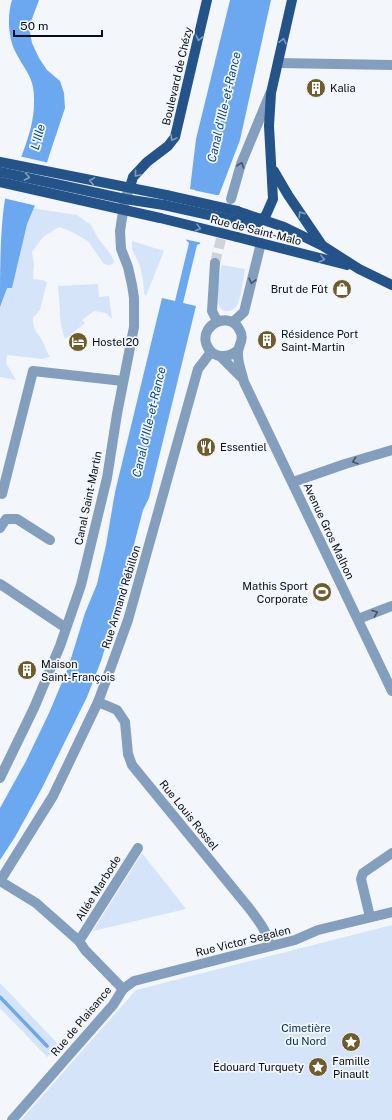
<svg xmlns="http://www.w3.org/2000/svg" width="392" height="1120" viewBox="0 0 392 1120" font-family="'Public Sans',sans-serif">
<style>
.green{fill:#d5e4f8}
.water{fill:#6ca8ef}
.pier{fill:#f3f7fc}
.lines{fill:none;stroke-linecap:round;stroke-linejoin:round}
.stream{stroke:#6ca8ef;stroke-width:3.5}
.tertiary-tunnel{stroke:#d0d4d9;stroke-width:10;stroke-dasharray:10 5;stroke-linecap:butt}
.minor{stroke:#849ebd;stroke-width:10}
.tertiary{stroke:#849ebd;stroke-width:10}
.primary{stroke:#235389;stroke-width:10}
.primary-bridge{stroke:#235389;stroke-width:10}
.oneway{stroke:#819dbd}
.oneway2{stroke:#465669}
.labels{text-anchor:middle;stroke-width:3.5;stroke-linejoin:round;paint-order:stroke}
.street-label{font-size:11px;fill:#070d15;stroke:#f3f7fc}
.poi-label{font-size:11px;fill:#070d15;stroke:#f3f7fc;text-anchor:start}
.park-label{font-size:11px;fill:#002a56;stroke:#f3f7fc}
.water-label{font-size:12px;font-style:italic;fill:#024584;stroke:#f3f7fc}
</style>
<rect width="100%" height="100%" fill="#f3f7fc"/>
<!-- green -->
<g class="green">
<path d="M31,208L77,215L91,225L98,238L111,255L114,261L113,264L109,265L104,264L88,241L70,231L59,227L43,237L32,252L34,265L33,279L43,280L47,282L40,310L33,318C34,335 37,330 43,342C45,347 47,352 50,357L43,359L7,355L6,363L16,380L0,377V295Z"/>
<path d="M132,241L164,251L146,296L144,293L143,280L140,266L132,249Z"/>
<path d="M222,265L245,269C243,279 242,293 238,303C237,307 233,310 229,311C210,314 220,275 222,265Z"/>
<path d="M98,284L99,297L109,296L112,319L106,313L94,311L82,320L85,323L65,339L61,326L58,286Z"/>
<path d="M142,853L186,909L93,931Z"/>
<path d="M392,925V1120H21L136,990Z"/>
<path d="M0,983L59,1045L47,1057L0,1008Z"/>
</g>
<!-- water -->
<g class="water">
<path d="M12,0H39L29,27L32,43L39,58L47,70L60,81L64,93L65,108L48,159L36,203L27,224L12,288H7L0,307C0,275 0,229 5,199C15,168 34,135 34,103C35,78 27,74 16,53C8,38 7,16 12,0Z"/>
<path d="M230,0H271L240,140L219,195H213L200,244L197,245L183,303L196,306L149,498L143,510L118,606L101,661L87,697L42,788L15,837L0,860V808L26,761L49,713L68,668L85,613L97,584L106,545L115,492L162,298L175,301L189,243L186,240L195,190L190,189L196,139Z"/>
</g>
<!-- pier -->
<g class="pier">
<path d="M19,156L49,163L37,206L3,198Z"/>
<path d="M188,189L221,196L219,197H215L202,243L184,239L192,192L189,191Z"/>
</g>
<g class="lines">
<!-- stream -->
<path class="stream" d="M0,997L47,1046"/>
<!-- tertiary-tunnel -->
<path class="tertiary-tunnel" d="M215,263L228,211"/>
<!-- minor -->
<g class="minor">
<path d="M278,63L392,65"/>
<path d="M293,482L345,464L392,450"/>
<path d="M2,494L33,371L123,381"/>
<path d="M0,528L6,519H17L50,540"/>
<path d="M0,584L66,628"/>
<path d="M358,619L392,606"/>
<path d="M98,702L117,710L125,722L128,754L132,765L249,908C258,920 267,931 270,946"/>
<path d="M0,778L34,708L60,646L81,585L107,478L117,414L134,327V298L132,285L128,267L121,249L120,231L125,199L130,187"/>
<path d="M0,881L53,796L98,702L111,667L128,620L198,369L211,352"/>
<path d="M0,881L36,903L79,941L85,950L123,989L113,1005L12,1120"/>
<path d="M370,917L361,879L363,873L392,853"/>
<path d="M79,941L138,848"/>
<path d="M123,989L134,981L295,940L318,930L392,912"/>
</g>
<!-- tertiary -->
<g class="tertiary">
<path d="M231,199L241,164L270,94"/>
<path d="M215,263L212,311L217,321"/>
<path d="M233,322L244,312L261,243"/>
<path d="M238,350C228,359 211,359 206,343C201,324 229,311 239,329C246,340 237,345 238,355C238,364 242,373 244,382L392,691"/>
<path d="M221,357L242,378"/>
</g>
<!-- primary -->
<g class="primary">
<path d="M0,162L166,195"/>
<path d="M274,171L288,195L322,245"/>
<path d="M0,172L125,199L164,205"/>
<path d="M0,182L160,218"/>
<path d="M130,187L133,177L147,162L168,146L175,137L207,0"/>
<path d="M237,211L284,227L323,246L359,269L392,285"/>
<path d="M241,222L250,224L258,223L266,215L273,199L269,126L271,93L292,0"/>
<path d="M237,237L347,265"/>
</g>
<!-- primary-bridge -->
<g class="primary-bridge">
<path d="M166,195L237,211"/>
<path d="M164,205L241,222"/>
<path d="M160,218L237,237"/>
</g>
</g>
<!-- one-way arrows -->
<defs><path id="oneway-chevron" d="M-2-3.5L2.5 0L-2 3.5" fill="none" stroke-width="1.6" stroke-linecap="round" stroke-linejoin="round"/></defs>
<g class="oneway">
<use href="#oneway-chevron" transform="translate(199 38) rotate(103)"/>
<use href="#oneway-chevron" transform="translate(283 41) rotate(-77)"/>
<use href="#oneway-chevron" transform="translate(173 138) rotate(120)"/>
<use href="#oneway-chevron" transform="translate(137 174) rotate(130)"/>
<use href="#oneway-chevron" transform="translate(27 177) rotate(11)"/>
<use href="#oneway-chevron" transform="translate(92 181) rotate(-170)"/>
<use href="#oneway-chevron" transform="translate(301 214) rotate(-125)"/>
<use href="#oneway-chevron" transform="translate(198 228) rotate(14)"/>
<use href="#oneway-chevron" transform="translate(322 259) rotate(14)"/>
</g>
<g class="oneway2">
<use href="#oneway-chevron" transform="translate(241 165) rotate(-71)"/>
<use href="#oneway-chevron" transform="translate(252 281) rotate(103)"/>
<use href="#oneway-chevron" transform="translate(355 461) rotate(163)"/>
<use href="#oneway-chevron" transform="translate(375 613) rotate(-21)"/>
</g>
<!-- icons -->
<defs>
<symbol id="building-disc" viewBox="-11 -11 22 22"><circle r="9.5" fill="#6e5d2b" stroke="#f3f7fc"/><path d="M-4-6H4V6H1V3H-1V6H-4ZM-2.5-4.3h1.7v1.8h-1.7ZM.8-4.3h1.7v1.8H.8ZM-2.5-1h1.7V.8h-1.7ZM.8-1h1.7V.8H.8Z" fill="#fff"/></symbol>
<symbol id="shop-disc" viewBox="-11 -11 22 22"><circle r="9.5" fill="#6e5d2b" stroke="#f3f7fc"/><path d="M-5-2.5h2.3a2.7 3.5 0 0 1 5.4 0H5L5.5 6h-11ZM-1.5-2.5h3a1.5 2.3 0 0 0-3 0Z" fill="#fff"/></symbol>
<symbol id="hotel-disc" viewBox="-11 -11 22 22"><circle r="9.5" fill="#6e5d2b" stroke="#f3f7fc"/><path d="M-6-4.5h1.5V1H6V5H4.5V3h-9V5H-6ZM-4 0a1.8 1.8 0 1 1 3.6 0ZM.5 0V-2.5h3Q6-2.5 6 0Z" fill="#fff"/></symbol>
<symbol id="restaurant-disc" viewBox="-11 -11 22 22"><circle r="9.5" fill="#6e5d2b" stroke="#f3f7fc"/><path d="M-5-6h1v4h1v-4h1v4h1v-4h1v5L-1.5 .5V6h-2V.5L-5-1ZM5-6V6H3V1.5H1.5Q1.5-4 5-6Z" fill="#fff"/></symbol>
<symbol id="stadium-disc" viewBox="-11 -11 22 22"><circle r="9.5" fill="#6e5d2b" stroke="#f3f7fc"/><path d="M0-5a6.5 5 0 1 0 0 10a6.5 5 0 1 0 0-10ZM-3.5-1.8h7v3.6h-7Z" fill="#fff"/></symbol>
<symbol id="sight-disc" viewBox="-11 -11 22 22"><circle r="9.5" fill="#6e5d2b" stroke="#f3f7fc"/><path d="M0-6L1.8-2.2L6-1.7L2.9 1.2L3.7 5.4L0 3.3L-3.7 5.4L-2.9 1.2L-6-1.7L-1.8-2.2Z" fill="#fff"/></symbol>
</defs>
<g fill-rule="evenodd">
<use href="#building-disc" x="305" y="77" width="22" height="22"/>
<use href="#shop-disc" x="331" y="278" width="22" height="22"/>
<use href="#building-disc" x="256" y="329" width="22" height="22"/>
<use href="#hotel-disc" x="67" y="331" width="22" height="22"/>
<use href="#restaurant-disc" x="195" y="436" width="22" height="22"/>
<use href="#stadium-disc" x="311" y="581" width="22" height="22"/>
<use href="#building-disc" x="16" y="659" width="22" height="22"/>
<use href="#sight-disc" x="340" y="1031" width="22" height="22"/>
<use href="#sight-disc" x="307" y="1056" width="22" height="22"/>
</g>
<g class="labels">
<!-- street labels -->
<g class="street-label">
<text transform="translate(177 76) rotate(-77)" y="4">Boulevard de Chézy</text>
<text transform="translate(256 230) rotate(14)" y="4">Rue de Saint-Malo</text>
<text transform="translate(88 498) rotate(-78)" y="4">Canal Saint-Martin</text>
<text transform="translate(329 531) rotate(65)" y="4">Avenue Gros Malhon</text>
<text transform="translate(121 597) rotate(-73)" y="4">Rue Armand Rébillon</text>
<text transform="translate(189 815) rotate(51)" y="4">Rue Louis Rossel</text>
<text transform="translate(98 888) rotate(-58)" y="4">Allée Marbode</text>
<text transform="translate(243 941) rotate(-14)" y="4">Rue Victor Segalen</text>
<text transform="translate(81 1021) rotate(-50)" y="4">Rue de Plaisance</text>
</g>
<!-- poi labels -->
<g class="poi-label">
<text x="330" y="92">Kalia</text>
<text x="328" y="293" text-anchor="end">Brut de Fût</text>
<text x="281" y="338">Résidence Port<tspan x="281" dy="13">Saint-Martin</tspan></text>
<text x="92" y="346">Hostel20</text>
<text x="220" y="451">Essentiel</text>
<text x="308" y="590" text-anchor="end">Mathis Sport<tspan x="308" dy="13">Corporate</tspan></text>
<text x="41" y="668">Maison<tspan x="41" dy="13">Saint-François</tspan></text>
<text x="351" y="1065" text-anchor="middle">Famille<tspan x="351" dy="13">Pinault</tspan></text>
<text x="304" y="1071" text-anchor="end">Édouard Turquety</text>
</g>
<!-- park labels -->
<g class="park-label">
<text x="306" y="1032">Cimetière<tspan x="306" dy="13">du Nord</tspan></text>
</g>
<!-- water labels -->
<g class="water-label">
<text transform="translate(224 107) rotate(-77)" y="4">Canal d'Ille-et-Rance</text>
<text transform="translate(38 137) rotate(-75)" y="4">L'Ille</text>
<text transform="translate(149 422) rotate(-77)" y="4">Canal d'Ille-et-Rance</text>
</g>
</g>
<!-- scale -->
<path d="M14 30v6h88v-6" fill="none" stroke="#070d15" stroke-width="2"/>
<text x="20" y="30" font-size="12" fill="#070d15" stroke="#f3f7fc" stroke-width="3" paint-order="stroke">50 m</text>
</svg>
